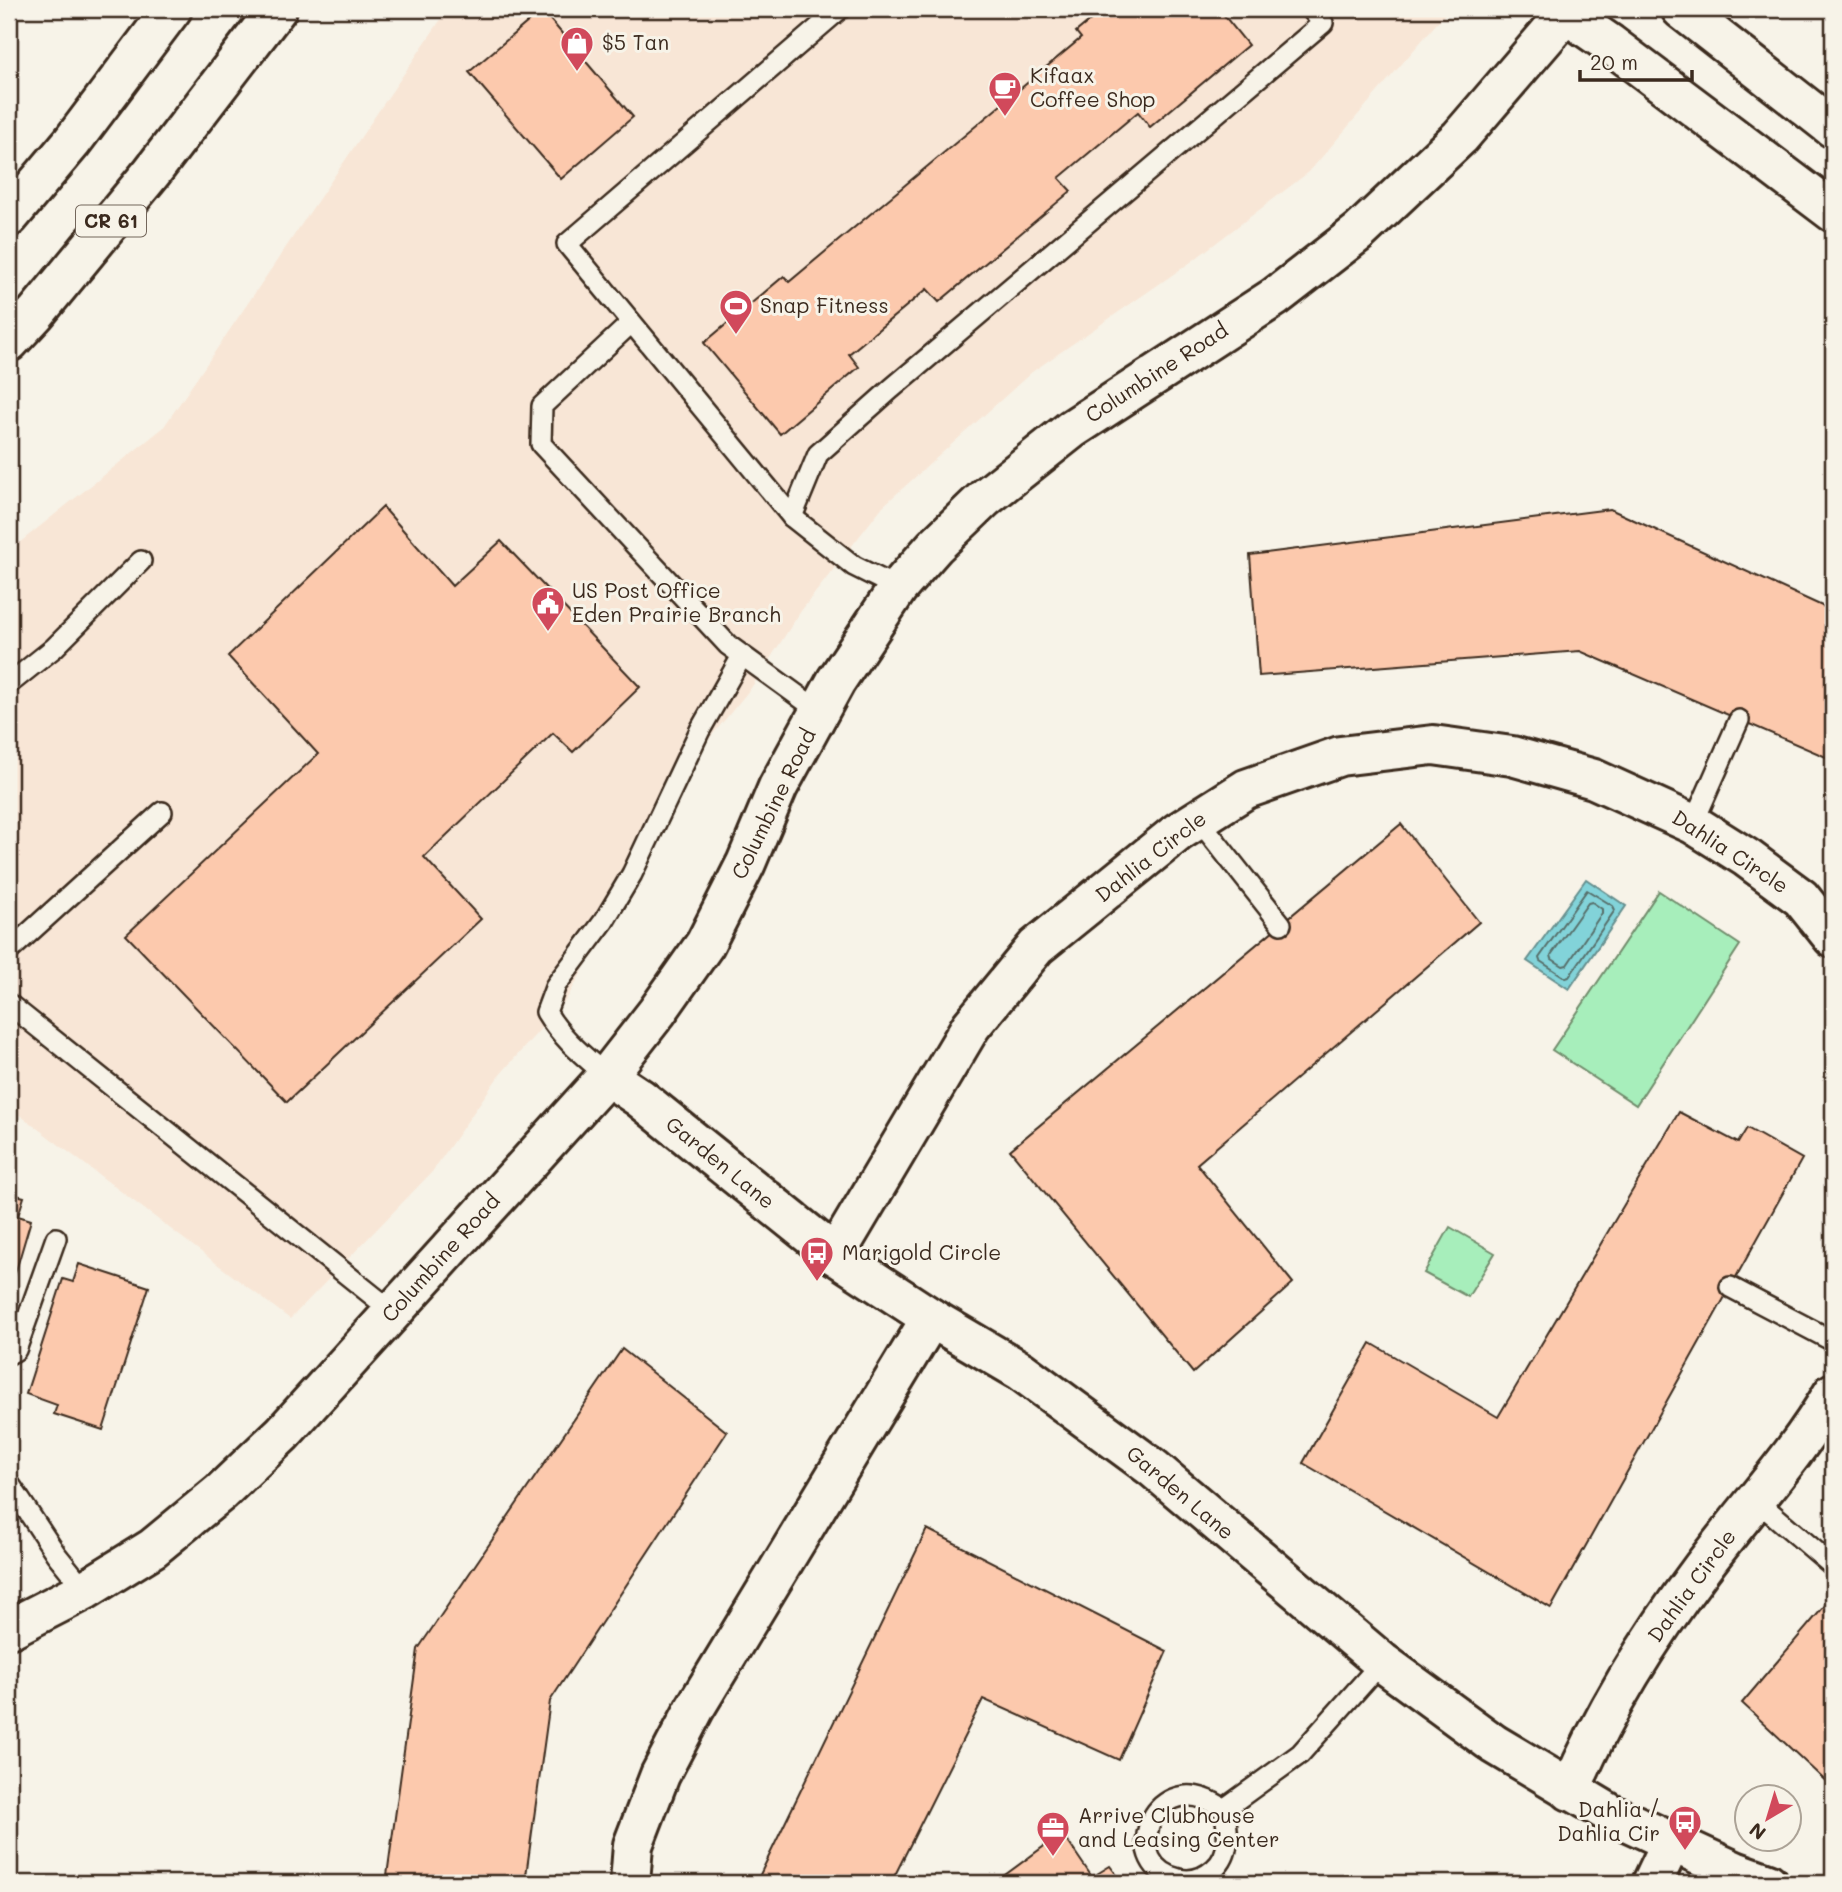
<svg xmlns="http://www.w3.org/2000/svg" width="1842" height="1892" viewBox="0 0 1842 1892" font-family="Mali,sans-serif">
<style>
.built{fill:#f8e6d6}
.green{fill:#a7eebb;stroke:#718c6c;stroke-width:2}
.water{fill:#82d3d9;stroke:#668f8e;stroke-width:2}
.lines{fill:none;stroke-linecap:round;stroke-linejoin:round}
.shore{stroke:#576e69;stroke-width:2}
.building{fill:#fcc9ad;stroke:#3b2a1e;stroke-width:2}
.service-casing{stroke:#3b2a1e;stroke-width:24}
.minor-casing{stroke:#3b2a1e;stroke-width:44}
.tertiary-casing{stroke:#3b2a1e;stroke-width:44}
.primary-casing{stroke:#3b2a1e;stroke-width:44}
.service{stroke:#f7f3e8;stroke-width:19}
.minor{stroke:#f7f3e8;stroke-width:38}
.tertiary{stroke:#f7f3e8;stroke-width:38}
.primary{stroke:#f7f3e8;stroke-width:38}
.labels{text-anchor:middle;stroke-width:6;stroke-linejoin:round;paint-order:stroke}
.shield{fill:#f7f3e8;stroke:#73665b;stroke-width:2}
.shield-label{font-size:19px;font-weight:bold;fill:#3b2a1e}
.poi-label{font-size:21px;fill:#3b2a1e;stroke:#f7f3e8;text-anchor:start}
.street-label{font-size:21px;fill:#3b2a1e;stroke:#f7f3e8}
</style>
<rect width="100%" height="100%" fill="#f7f3e8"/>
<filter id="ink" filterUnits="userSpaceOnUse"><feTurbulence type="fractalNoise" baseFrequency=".0143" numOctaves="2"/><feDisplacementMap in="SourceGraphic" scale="14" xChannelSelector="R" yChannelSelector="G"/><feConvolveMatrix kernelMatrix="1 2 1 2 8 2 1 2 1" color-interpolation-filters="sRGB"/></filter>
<g filter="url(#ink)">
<!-- built -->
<path class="built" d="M448,9H1449L1309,172L1191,262L1032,372L883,506L801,611L751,688L686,767L631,886L566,1000L498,1077L432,1172L290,1319L9,1107V551L163,428Z"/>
<!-- green -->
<g class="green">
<path d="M1659,891L1740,945L1636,1105L1552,1050Z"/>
<path d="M1450,1227L1495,1253L1468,1297L1424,1273Z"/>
</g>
<!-- water -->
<path class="water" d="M1586,879L1626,906L1569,989L1527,961Z"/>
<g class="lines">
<!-- shore -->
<g class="shore">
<path d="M1587,890L1613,906L1615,910L1569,977L1566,978L1540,961L1539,958Z"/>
<path d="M1592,902L1602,909V913L1567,965L1563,966L1552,959L1551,955L1588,903Z"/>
</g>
</g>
<!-- building -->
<g class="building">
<path d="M1104,9H1219L1248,45L1150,127L1138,112L1059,178L1071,191L939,302L927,289L849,354L859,367L780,434L704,343L784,276L789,282L1081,38L1076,32Z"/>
<path d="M542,10L633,117L561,179L469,72Z"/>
<path d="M383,507L452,586L501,541L640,687L573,752L553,733L424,857L481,919L287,1102L126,935L318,754L228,656Z"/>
<path d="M1610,509L1833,611V760L1580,651L1259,676L1250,555Z"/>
<path d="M1401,824L1479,922L1197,1164L1293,1283L1193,1373L1010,1150Z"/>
<path d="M1679,1112L1738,1143L1747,1128L1802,1159L1551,1608L1303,1463L1371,1343L1498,1417Z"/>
<path d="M9,1193L24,1197L18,1216L31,1220L9,1294Z"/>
<path d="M79,1264L149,1287L103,1430L54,1414L57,1405L26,1394L63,1279L73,1282Z"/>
<path d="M622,1349L727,1432L550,1701L525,1883H386L418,1649Z"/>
<path d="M927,1529L1167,1651L1119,1760L983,1699L891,1883H756Z"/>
<path d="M1833,1596V1788L1742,1703Z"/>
<path d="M1062,1833L1092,1877L1110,1866L1123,1883H994Z"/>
</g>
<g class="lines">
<defs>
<g id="service">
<path d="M840,9L567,244L792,517L854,566L898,588"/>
<path d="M631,323L542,406L541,444L728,645L819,711"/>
<path d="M792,517L818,454L891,389L1323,23L1311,9"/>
<path d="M9,684L54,648L141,561"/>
<path d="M1198,819L1281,924"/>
<path d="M1693,824L1739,720"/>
<path d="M9,951L162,812"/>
<path d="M9,1004L392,1311"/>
<path d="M607,1076C584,1056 562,1039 546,1012L556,985L604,921L632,874L700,730L742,656"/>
<path d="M1730,1287L1833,1341"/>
<path d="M9,1354L16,1350L56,1238"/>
<path d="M9,1483L56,1554L85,1590"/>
<path d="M1756,1500L1833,1566"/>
<path d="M1224,1809C1228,1829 1232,1854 1214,1869C1204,1878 1193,1882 1179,1879C1120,1867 1149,1778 1205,1799C1211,1801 1218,1805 1224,1809L1300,1754L1382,1662"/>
</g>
<g id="minor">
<path d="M607,1076L640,1098L835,1255L931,1318L1021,1371L1153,1468L1382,1662L1494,1744L1611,1814L1735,1871L1768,1883"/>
<path d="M835,1255L971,1026L1036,947L1178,832L1246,789L1340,756L1433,745L1512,756L1594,779L1693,824L1747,858L1801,898L1833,938"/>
<path d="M1570,1791C1604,1711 1650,1637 1702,1568C1746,1509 1796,1456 1833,1393"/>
<path d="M630,1883L633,1845L660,1775L695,1708L931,1318"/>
<path d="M1652,1883L1671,1843"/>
</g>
<g id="tertiary">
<path d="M1559,9L1610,44L1833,212"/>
<path d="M1681,9L1833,128"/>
<path d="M9,1629L85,1590L153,1548L221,1492L283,1433L607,1076L657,1012L705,944L746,863L778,787L836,681L898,588L935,546L985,498L1072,429L1275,297L1359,232L1460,137L1570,9"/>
</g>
<g id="primary">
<path d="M9,217L72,142L172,9"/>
<path d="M9,342L36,313L152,172L277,9"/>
</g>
</defs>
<!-- service casing -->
<use href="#service" class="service-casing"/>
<!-- minor casing -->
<use href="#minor" class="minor-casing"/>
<!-- tertiary casing -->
<use href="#tertiary" class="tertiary-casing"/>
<!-- primary casing -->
<use href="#primary" class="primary-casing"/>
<!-- service -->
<use href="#service" class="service"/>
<!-- minor -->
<use href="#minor" class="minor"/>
<!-- tertiary -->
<use href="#tertiary" class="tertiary"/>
<!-- primary -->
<use href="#primary" class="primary"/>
</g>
</g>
<!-- icons -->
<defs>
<symbol id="shop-pin" viewBox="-11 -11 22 30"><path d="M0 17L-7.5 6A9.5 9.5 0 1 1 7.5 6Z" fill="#d1495b" stroke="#f7f3e8"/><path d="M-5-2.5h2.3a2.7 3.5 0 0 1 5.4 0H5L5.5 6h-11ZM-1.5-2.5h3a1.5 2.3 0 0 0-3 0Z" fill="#fff"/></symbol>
<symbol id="cafe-pin" viewBox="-11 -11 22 30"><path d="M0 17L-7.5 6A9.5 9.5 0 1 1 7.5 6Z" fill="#d1495b" stroke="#f7f3e8"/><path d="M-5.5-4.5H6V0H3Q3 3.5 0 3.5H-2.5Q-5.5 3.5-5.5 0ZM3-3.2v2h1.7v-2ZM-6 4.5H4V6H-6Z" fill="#fff"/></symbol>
<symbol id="stadium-pin" viewBox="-11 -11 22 30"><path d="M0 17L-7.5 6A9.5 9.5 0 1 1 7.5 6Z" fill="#d1495b" stroke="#f7f3e8"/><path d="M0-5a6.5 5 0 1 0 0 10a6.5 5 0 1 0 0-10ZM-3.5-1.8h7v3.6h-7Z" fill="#fff"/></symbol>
<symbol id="civic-pin" viewBox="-11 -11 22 30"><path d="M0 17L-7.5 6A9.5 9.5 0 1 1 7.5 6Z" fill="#d1495b" stroke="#f7f3e8"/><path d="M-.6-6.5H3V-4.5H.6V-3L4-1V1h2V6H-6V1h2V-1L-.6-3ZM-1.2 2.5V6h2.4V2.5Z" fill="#fff"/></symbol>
<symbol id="bus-pin" viewBox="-11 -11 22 30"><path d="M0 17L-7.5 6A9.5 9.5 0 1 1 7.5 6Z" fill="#d1495b" stroke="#f7f3e8"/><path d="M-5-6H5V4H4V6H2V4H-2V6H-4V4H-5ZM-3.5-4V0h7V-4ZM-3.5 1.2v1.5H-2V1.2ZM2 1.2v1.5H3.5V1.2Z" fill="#fff"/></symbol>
<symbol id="office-pin" viewBox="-11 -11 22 30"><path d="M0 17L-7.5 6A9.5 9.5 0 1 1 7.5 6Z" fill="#d1495b" stroke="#f7f3e8"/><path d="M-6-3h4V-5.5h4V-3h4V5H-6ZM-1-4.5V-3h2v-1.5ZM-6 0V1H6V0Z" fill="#fff"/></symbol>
</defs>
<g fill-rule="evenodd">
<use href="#shop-pin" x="558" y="24" width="38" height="52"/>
<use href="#cafe-pin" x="986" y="69" width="38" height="52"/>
<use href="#stadium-pin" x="717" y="287" width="38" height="52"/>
<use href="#civic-pin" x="529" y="584" width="38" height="52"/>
<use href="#bus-pin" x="798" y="1234" width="38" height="52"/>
<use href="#bus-pin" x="1666" y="1803" width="38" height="52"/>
<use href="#office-pin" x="1034" y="1809" width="38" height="52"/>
</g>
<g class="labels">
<!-- shield labels -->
<rect class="shield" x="76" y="205.5" width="70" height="31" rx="5"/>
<g class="shield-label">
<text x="111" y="228">CR 61</text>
</g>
<!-- poi labels -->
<g class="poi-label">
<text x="602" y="50">$5 Tan</text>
<text x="1030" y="83">Kifaax<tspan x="1030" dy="24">Coffee Shop</tspan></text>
<text x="760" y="313">Snap Fitness</text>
<text x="572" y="598">US Post Office<tspan x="572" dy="24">Eden Prairie Branch</tspan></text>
<text x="842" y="1260">Marigold Circle</text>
<text x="1660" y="1817" text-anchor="end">Dahlia /<tspan x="1660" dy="24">Dahlia Cir</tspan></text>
<text x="1078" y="1823">Arrive Clubhouse<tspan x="1078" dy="24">and Leasing Center</tspan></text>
</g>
<!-- street labels -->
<g class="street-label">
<text transform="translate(1157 373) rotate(-33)" y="7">Columbine Road</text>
<text transform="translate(774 804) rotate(-64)" y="7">Columbine Road</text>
<text transform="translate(1730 852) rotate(33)" y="7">Dahlia Circle</text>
<text transform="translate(1151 857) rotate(-38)" y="7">Dahlia Circle</text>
<text transform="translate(720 1163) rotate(39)" y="7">Garden Lane</text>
<text transform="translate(441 1258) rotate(-48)" y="7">Columbine Road</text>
<text transform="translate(1180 1493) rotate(40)" y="7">Garden Lane</text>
<text transform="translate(1692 1586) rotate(-54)" y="7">Dahlia Circle</text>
</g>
</g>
<!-- margin -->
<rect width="1842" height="1892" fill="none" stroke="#f7f3e8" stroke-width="35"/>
<rect x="18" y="18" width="1807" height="1857" fill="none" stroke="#3b2a1e" stroke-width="2.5" filter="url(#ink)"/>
<!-- north arrow -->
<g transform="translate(1768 1818) rotate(218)"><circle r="33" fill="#f7f3e8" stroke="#aca397" stroke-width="2"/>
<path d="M0-5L12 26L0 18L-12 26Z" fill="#d1495b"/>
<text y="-10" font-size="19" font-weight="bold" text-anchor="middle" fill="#3b2a1e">N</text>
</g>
<!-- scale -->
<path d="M1580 70v10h112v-10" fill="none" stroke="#3b2a1e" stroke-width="3.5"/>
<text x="1590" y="70" font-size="21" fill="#3b2a1e" stroke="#f7f3e8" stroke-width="5" paint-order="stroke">20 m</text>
</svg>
